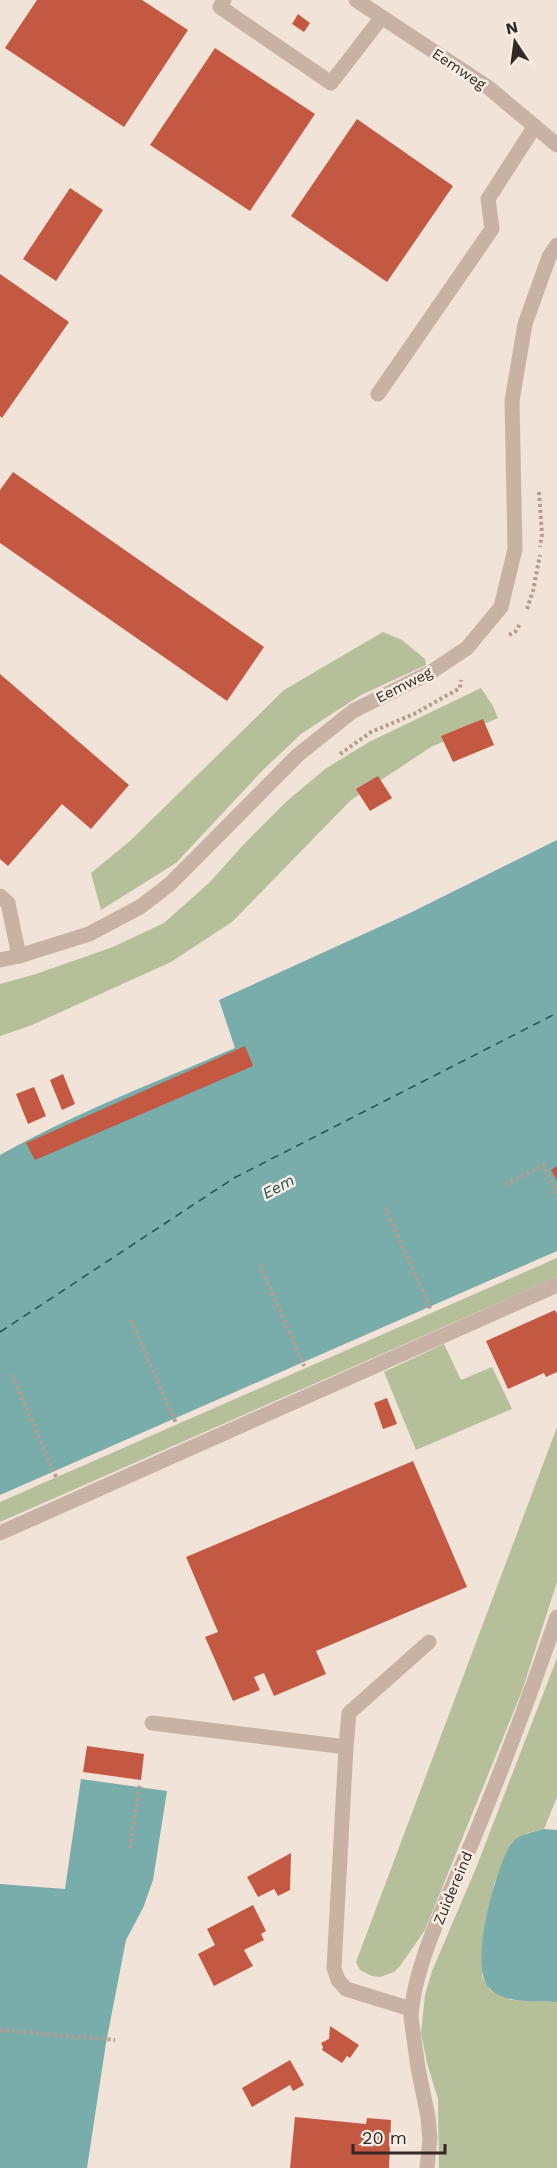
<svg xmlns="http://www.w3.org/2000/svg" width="557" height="2168" viewBox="0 0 557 2168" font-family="'Work Sans',sans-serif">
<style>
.green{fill:#b5bf99}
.water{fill:#78adab}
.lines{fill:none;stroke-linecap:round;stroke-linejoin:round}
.ferry{stroke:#1c5454;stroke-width:1.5;stroke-dasharray:8 6;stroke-linecap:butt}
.building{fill:#c45943}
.path{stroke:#b49c8f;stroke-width:4;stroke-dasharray:3 3;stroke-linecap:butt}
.lane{stroke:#c8b2a5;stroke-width:15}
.street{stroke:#c8b2a5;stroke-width:15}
.labels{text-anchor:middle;stroke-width:5;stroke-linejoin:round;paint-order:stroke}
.street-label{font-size:15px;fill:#342926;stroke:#f9eee4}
.water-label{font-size:16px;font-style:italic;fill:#1c5454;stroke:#f9eee4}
</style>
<rect width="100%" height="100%" fill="#f1e3d8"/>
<!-- green -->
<g class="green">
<path d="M383,632L402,640L425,659L426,665L361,695L301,734L263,770L176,863L101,910L91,873L130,841L284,690Z"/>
<path d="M481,688L493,706L498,718L431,747L351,800L232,922L171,962L32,1025L0,1036V984L36,974L113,947L164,923L210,882L244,844L286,802L325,769L369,742Z"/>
<path d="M557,1258V1277L0,1522V1502Z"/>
<path d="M444,1344L461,1380L492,1367L512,1409L416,1450L384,1372Z"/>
<path d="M557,1427V1582L522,1691L425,1930L400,1966L394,1972L380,1977L372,1976L360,1970L356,1962Z"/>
<path d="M557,1658V1797L544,1829L527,1833L512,1842L494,1884L482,1977L490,1990L511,2000L557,2002V2168H439L438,2099L427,2063L421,2033L425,1995L432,1971L476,1868Z"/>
</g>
<!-- water -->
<g class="water">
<path d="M557,840V1251L0,1495V1155C75,1113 156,1082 235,1048L219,1000L410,913Z"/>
<path d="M81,1779L167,1791L153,1880L143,1908L126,1940L106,2043L87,2168H0V1884L65,1889Z"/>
<path d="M544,1829L557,1830V2002C536,2000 507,2005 490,1989C467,1969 496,1867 511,1844C518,1834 533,1832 544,1829Z"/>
</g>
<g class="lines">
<!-- ferry -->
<path class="ferry" d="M0,1332L234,1178L557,1013"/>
</g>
<!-- building -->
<g class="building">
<path d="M37,0H142L188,30L124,127L5,48Z"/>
<path d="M298,14L310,23L304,32L292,24Z"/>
<path d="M215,48L315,114L250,211L150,145Z"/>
<path d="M357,119L453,186L387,282L291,216Z"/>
<path d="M70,188L103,210L56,281L23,259Z"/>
<path d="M0,274L69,322L2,418L0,416Z"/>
<path d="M13,472L264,647L227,701L0,543V490Z"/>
<path d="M0,674L129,785L91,829L62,804L8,866L0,859Z"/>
<path d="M483,719L494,745L453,762L441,736Z"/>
<path d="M378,776L392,798L370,811L356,789Z"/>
<path d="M245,1046L253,1066L35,1160L26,1143Z"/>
<path d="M63,1074L75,1104L62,1110L50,1080Z"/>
<path d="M34,1087L46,1116L28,1124L16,1094Z"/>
<path d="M557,1166V1181L551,1170Z"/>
<path d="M555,1310L557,1314V1372L546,1377L544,1373L508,1389L486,1341Z"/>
<path d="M387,1398L397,1424L383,1429L374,1403Z"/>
<path d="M413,1461L467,1587L316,1651L326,1674L274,1696L264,1673L254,1677L260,1690L233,1701L205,1637L218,1632L186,1557Z"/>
<path d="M87,1746L144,1754L141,1780L83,1772Z"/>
<path d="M291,1853L290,1890L278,1896L274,1889L258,1897L247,1877Z"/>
<path d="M253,1905L266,1931L261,1934L264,1940L244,1950L253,1966L214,1986L198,1954L215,1945L207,1929Z"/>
<path d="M330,2026L359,2045L350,2058L347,2056L342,2063L322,2050L323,2047L321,2043L329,2039Z"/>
<path d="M290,2060L304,2085L293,2091L290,2085L252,2107L242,2088Z"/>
<path d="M295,2117L366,2124L367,2118L391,2120L389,2168H290Z"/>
</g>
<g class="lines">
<!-- path -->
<g class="path">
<path d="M539,492L542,534L540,547"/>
<path d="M527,609L533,591L540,555"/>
<path d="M509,635L515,632L520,624"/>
<path d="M340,754L371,732L414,714L460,688L461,680"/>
<path d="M505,1185L544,1165L557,1195"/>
<path d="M385,1207L431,1310"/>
<path d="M260,1265L304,1366"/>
<path d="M131,1320L176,1423"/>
<path d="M12,1375L57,1479"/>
<path d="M130,1848L140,1784"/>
<path d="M0,2030L115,2040"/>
</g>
<!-- lane -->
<g class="lane">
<path d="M224,0L220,7L331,83L382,17"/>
<path d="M378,394L492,229L488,199L535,126"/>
<path d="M0,896L8,903L19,956"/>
<path d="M0,1533L557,1285"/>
<path d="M152,1723L346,1747L334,1968L338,1980L346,1989L411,2009"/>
<path d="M346,1747L349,1713L429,1642"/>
</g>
<!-- street -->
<g class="street">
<path d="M356,0L489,88L557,145"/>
<path d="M0,960L19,956L89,934L140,907L170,884L298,755L353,711L431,672L467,648L501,607L515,549L512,401L525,324L549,257L557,245"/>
<path d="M427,2168L430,2139L428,2117L418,2068L411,2017C414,1962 451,1891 473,1840C503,1767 531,1693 557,1617"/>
</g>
</g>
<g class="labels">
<!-- street labels -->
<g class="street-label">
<text transform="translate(459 69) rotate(34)" y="5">Eemweg</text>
<text transform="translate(404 685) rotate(-27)" y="5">Eemweg</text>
<text transform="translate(453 1888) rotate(-67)" y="5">Zuidereind</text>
</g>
<!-- water labels -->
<g class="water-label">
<text transform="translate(278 1186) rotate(-28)" y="6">Eem</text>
</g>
</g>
<!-- north arrow -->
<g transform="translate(515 42) rotate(347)" stroke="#f9eee4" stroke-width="4.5" paint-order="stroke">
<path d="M0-4.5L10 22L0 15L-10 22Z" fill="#342926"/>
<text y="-9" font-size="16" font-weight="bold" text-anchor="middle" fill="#342926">N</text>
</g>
<!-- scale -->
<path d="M353 2144v9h92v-9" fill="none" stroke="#342926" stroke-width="3"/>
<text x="362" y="2144" font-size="18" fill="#342926" stroke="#f9eee4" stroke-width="4.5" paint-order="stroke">20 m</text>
</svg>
